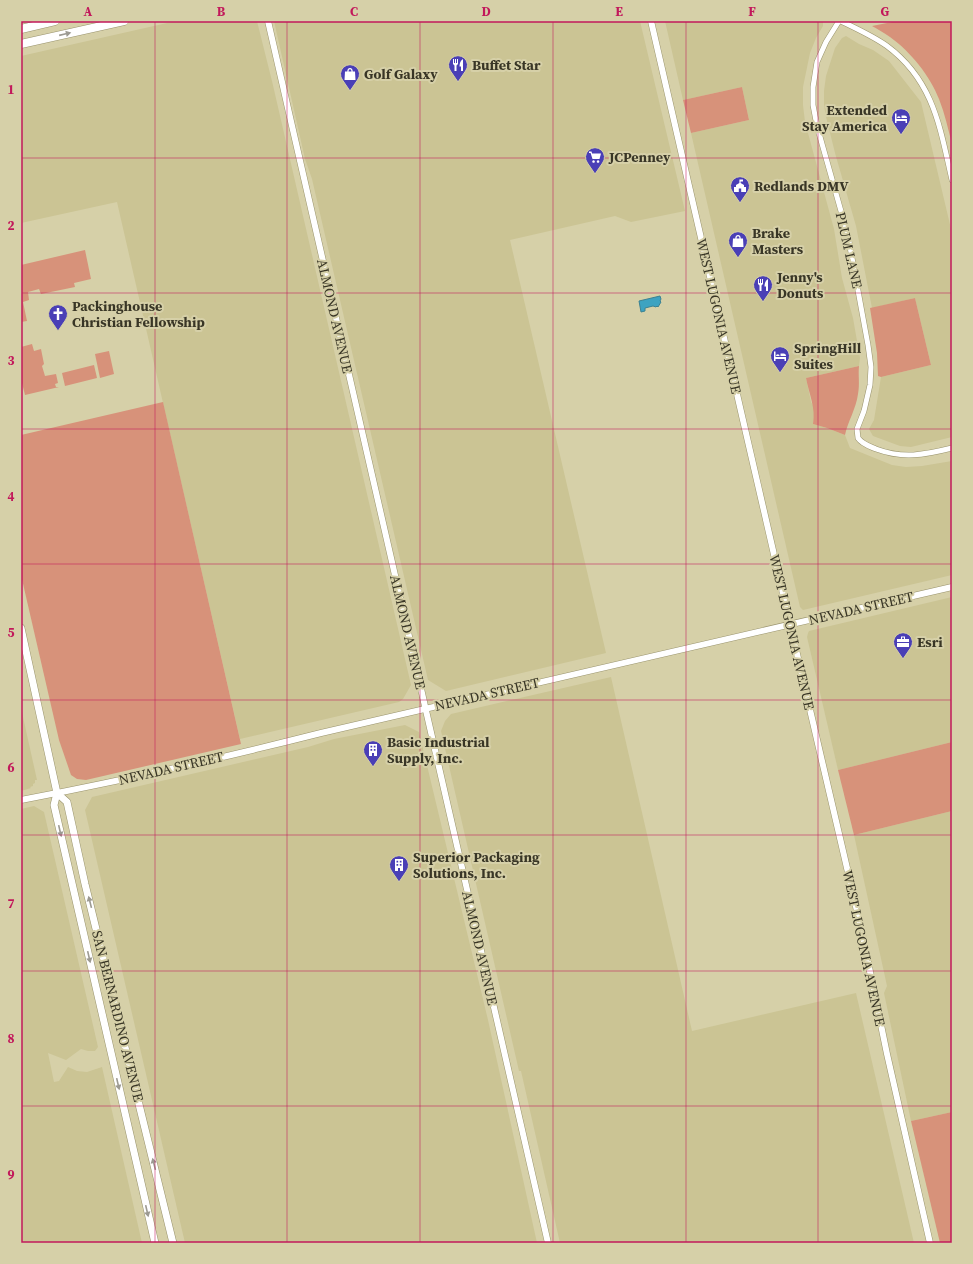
<svg xmlns="http://www.w3.org/2000/svg" width="973" height="1264" viewBox="0 0 973 1264" font-family="'Source Serif 4',serif">
<style>
.built{fill:#cbc494}
.green{fill:#d7927a}
.water{fill:#3da3c1;stroke:#3c8292}
.lines{fill:none;stroke-linecap:round;stroke-linejoin:round}
.minor-casing{stroke:#99936d;stroke-width:6}
.tertiary-casing{stroke:#99936d;stroke-width:7}
.secondary-casing{stroke:#99936d;stroke-width:8}
.primary-casing{stroke:#99936d;stroke-width:9}
.minor{stroke:#fff;stroke-width:5}
.tertiary{stroke:#fff;stroke-width:6}
.secondary{stroke:#fff;stroke-width:7}
.primary{stroke:#fff;stroke-width:8}
.oneway{fill:#9c9a92}
.grid{fill:none;stroke:#c2185b;stroke-width:1;stroke-opacity:0.55}
.labels{text-anchor:middle;stroke-width:4;stroke-linejoin:round;paint-order:stroke}
.poi-label{font-size:14px;font-weight:bold;fill:#393626;stroke:#d6d0a8;text-anchor:start}
.street-label{font-size:14px;fill:#393626;stroke:#d6d0a8}
.neatline{fill:none;stroke:#c2185b;stroke-width:1.5}
.grid-label{font-size:13px;text-anchor:middle;font-weight:bold;fill:#c2185b}
</style>
<rect width="100%" height="100%" fill="#d6d0a8"/>
<!-- built -->
<g class="built">
<path d="M176,21H257L272,81L411,685L403,699L399,702L240,739L117,202L21,223V56Z"/>
<path d="M274,21H640L685,211L631,222L615,216L510,240L606,653L446,691L428,680L312,179L305,159Z"/>
<path d="M665,21H823V26L816,38L810,53L803,87V105L805,122L834,229L842,278L853,318L860,358L859,366L806,378L811,402L814,407L815,414L813,424L827,428L845,435L850,448L892,465L906,467L922,466L952,461V575L803,610L800,607L691,133L749,120L742,87L683,100Z"/>
<path d="M846,36L859,44L873,50L889,61L921,102L952,233V437L911,447L900,446L873,436L869,429L874,420L881,377L931,365L915,298L872,308L856,226L835,153L826,117L824,105V91L826,76L835,48L842,38Z"/>
<path d="M952,597V742L838,770L807,637L808,633L809,631Z"/>
<path d="M611,677L692,1031L856,993L914,1243H560L521,1071H519L441,731L445,721L451,714Z"/>
<path d="M21,708L37,780H35V783L33,784V786L30,787L31,788L21,791Z"/>
<path d="M405,725L419,732L488,1020L537,1243H185L85,810L92,797L308,747L334,739Z"/>
<path d="M34,806L44,812L98,1047L95,1051H88L81,1049L66,1060L48,1053L54,1082L59,1081L68,1067L77,1071L87,1072L102,1067L142,1243H21V809Z"/>
<path d="M952,811V1112L911,1121L884,993L887,986L854,835Z"/>
</g>
<!-- green -->
<g class="green">
<path d="M897,21H952V144C948,129 945,114 939,99C930,76 911,52 890,37C884,33 878,29 872,26Z"/>
<path d="M742,87L749,120L691,133L683,100Z"/>
<path d="M85,250L91,279L74,283L75,287L41,294L39,289L28,292L29,300L23,302L27,321L21,322V265Z"/>
<path d="M915,298L931,365L881,377L878,376L877,353L870,308Z"/>
<path d="M32,344L34,351L41,349L44,364L42,366L45,376L56,374L58,383L55,384L56,387H59L25,395L21,379V347Z"/>
<path d="M109,351L114,374L100,378L95,354Z"/>
<path d="M94,365L97,378L65,386L62,373Z"/>
<path d="M859,366C858,375 860,384 858,394C856,409 848,421 845,435L827,428L813,424C816,408 809,394 806,378Z"/>
<path d="M163,402L241,744L86,780L77,779L71,775L59,740L21,575V435Z"/>
<path d="M952,742V811L854,835L838,770Z"/>
<path d="M952,1112V1243H940L911,1121Z"/>
</g>
<!-- water -->
<path class="water" d="M660,296L661,299L660,301L661,302L658,307L657,306L656,307L653,306L645,308V311L641,312L639,301Z"/>
<g class="lines">
<defs>
<g id="minor">
<path d="M839,21L826,42L817,62L813,87V105L817,126L848,236L868,345L871,367L870,385L864,411L857,429L858,438C862,444 869,446 876,449C903,459 924,455 952,448"/>
<path d="M841,21C857,29 873,36 887,46C934,81 940,128 952,180"/>
</g>
<g id="tertiary">
<path d="M268,21L548,1243"/>
<path d="M651,21L790,624L861,928L887,1054L930,1243"/>
<path d="M21,800C121,781 222,758 321,733L952,587"/>
</g>
<g id="secondary">
<path d="M21,628L57,793L54,805L155,1243"/>
<path d="M57,793L67,802L85,884L173,1243"/>
</g>
<g id="primary">
<path d="M21,29L55,21"/>
<path d="M21,44L124,21"/>
</g>
</defs>
<!-- minor casing -->
<use href="#minor" class="minor-casing"/>
<!-- tertiary casing -->
<use href="#tertiary" class="tertiary-casing"/>
<!-- secondary casing -->
<use href="#secondary" class="secondary-casing"/>
<!-- primary casing -->
<use href="#primary" class="primary-casing"/>
<!-- minor -->
<use href="#minor" class="minor"/>
<!-- tertiary -->
<use href="#tertiary" class="tertiary"/>
<!-- secondary -->
<use href="#secondary" class="secondary"/>
<!-- primary -->
<use href="#primary" class="primary"/>
</g>
<!-- one-way arrows -->
<defs><path id="oneway-solid" d="M-6-.8H1V-3.2L6.5 0L1 3.2V.8H-6Z"/></defs>
<g class="oneway">
<use href="#oneway-solid" transform="translate(65 34) rotate(-13)"/>
<use href="#oneway-solid" transform="translate(60 831) rotate(77)"/>
<use href="#oneway-solid" transform="translate(90 902) rotate(-104)"/>
<use href="#oneway-solid" transform="translate(89 957) rotate(77)"/>
<use href="#oneway-solid" transform="translate(118 1084) rotate(77)"/>
<use href="#oneway-solid" transform="translate(154 1164) rotate(-104)"/>
<use href="#oneway-solid" transform="translate(147 1211) rotate(77)"/>
</g>
<!-- grid -->
<path class="grid" d="M155,21V1243M287,21V1243M420,21V1243M553,21V1243M686,21V1243M818,21V1243M21,158H952M21,293H952M21,429H952M21,564H952M21,700H952M21,835H952M21,971H952M21,1106H952"/>
<!-- icons -->
<defs>
<symbol id="restaurant-pin" viewBox="-11 -11 22 30"><path d="M0 17L-7.5 6A9.5 9.5 0 1 1 7.5 6Z" fill="#4a3fb6" stroke="#d6d0a8"/><path d="M-5-6h1v4h1v-4h1v4h1v-4h1v5L-1.5 .5V6h-2V.5L-5-1ZM5-6V6H3V1.5H1.5Q1.5-4 5-6Z" fill="#fff"/></symbol>
<symbol id="shop-pin" viewBox="-11 -11 22 30"><path d="M0 17L-7.5 6A9.5 9.5 0 1 1 7.5 6Z" fill="#4a3fb6" stroke="#d6d0a8"/><path d="M-5-2.5h2.3a2.7 3.5 0 0 1 5.4 0H5L5.5 6h-11ZM-1.5-2.5h3a1.5 2.3 0 0 0-3 0Z" fill="#fff"/></symbol>
<symbol id="hotel-pin" viewBox="-11 -11 22 30"><path d="M0 17L-7.5 6A9.5 9.5 0 1 1 7.5 6Z" fill="#4a3fb6" stroke="#d6d0a8"/><path d="M-6-4.5h1.5V1H6V5H4.5V3h-9V5H-6ZM-4 0a1.8 1.8 0 1 1 3.6 0ZM.5 0V-2.5h3Q6-2.5 6 0Z" fill="#fff"/></symbol>
<symbol id="supermarket-pin" viewBox="-11 -11 22 30"><path d="M0 17L-7.5 6A9.5 9.5 0 1 1 7.5 6Z" fill="#4a3fb6" stroke="#d6d0a8"/><path d="M-6-5.5h2.5l.6 2H6L4.5 2H-2.5L-4.4-4H-6ZM-1.5 3.2a1.3 1.3 0 1 0 .1 0ZM3 3.2a1.3 1.3 0 1 0 .1 0Z" fill="#fff"/></symbol>
<symbol id="civic-pin" viewBox="-11 -11 22 30"><path d="M0 17L-7.5 6A9.5 9.5 0 1 1 7.5 6Z" fill="#4a3fb6" stroke="#d6d0a8"/><path d="M-.6-6.5H3V-4.5H.6V-3L4-1V1h2V6H-6V1h2V-1L-.6-3ZM-1.2 2.5V6h2.4V2.5Z" fill="#fff"/></symbol>
<symbol id="church-pin" viewBox="-11 -11 22 30"><path d="M0 17L-7.5 6A9.5 9.5 0 1 1 7.5 6Z" fill="#4a3fb6" stroke="#d6d0a8"/><path d="M-1.2-6h2.4v3.5h3.3v2.4h-3.3V6h-2.4V-.1h-3.3v-2.4h3.3Z" fill="#fff"/></symbol>
<symbol id="office-pin" viewBox="-11 -11 22 30"><path d="M0 17L-7.5 6A9.5 9.5 0 1 1 7.5 6Z" fill="#4a3fb6" stroke="#d6d0a8"/><path d="M-6-3h4V-5.5h4V-3h4V5H-6ZM-1-4.5V-3h2v-1.5ZM-6 0V1H6V0Z" fill="#fff"/></symbol>
<symbol id="building-pin" viewBox="-11 -11 22 30"><path d="M0 17L-7.5 6A9.5 9.5 0 1 1 7.5 6Z" fill="#4a3fb6" stroke="#d6d0a8"/><path d="M-4-6H4V6H1V3H-1V6H-4ZM-2.5-4.3h1.7v1.8h-1.7ZM.8-4.3h1.7v1.8H.8ZM-2.5-1h1.7V.8h-1.7ZM.8-1h1.7V.8H.8Z" fill="#fff"/></symbol>
</defs>
<g fill-rule="evenodd">
<use href="#restaurant-pin" x="447" y="54" width="22" height="30"/>
<use href="#shop-pin" x="339" y="63" width="22" height="30"/>
<use href="#hotel-pin" x="890" y="107" width="22" height="30"/>
<use href="#supermarket-pin" x="584" y="146" width="22" height="30"/>
<use href="#civic-pin" x="729" y="175" width="22" height="30"/>
<use href="#shop-pin" x="727" y="230" width="22" height="30"/>
<use href="#restaurant-pin" x="752" y="274" width="22" height="30"/>
<use href="#church-pin" x="47" y="303" width="22" height="30"/>
<use href="#hotel-pin" x="769" y="345" width="22" height="30"/>
<use href="#office-pin" x="892" y="631" width="22" height="30"/>
<use href="#building-pin" x="362" y="739" width="22" height="30"/>
<use href="#building-pin" x="388" y="854" width="22" height="30"/>
</g>
<g class="labels">
<!-- poi labels -->
<g class="poi-label">
<text x="472" y="70">Buffet Star</text>
<text x="364" y="79">Golf Galaxy</text>
<text x="887" y="115" text-anchor="end">Extended<tspan x="887" dy="16">Stay America</tspan></text>
<text x="609" y="162">JCPenney</text>
<text x="754" y="191">Redlands DMV</text>
<text x="752" y="238">Brake<tspan x="752" dy="16">Masters</tspan></text>
<text x="777" y="282">Jenny's<tspan x="777" dy="16">Donuts</tspan></text>
<text x="72" y="311">Packinghouse<tspan x="72" dy="16">Christian Fellowship</tspan></text>
<text x="794" y="353">SpringHill<tspan x="794" dy="16">Suites</tspan></text>
<text x="917" y="647">Esri</text>
<text x="387" y="747">Basic Industrial<tspan x="387" dy="16">Supply, Inc.</tspan></text>
<text x="413" y="862">Superior Packaging<tspan x="413" dy="16">Solutions, Inc.</tspan></text>
</g>
<!-- street labels -->
<g class="street-label">
<text transform="translate(849 250) rotate(77)" y="5">PLUM LANE</text>
<text transform="translate(335 316) rotate(77)" y="5">ALMOND AVENUE</text>
<text transform="translate(719 316) rotate(77)" y="5">WEST LUGONIA AVENUE</text>
<text transform="translate(861 608) rotate(-13)" y="5">NEVADA STREET</text>
<text transform="translate(408 632) rotate(77)" y="5">ALMOND AVENUE</text>
<text transform="translate(792 632) rotate(77)" y="5">WEST LUGONIA AVENUE</text>
<text transform="translate(487 694) rotate(-13)" y="5">NEVADA STREET</text>
<text transform="translate(171 768) rotate(-13)" y="5">NEVADA STREET</text>
<text transform="translate(480 948) rotate(77)" y="5">ALMOND AVENUE</text>
<text transform="translate(864 948) rotate(78)" y="5">WEST LUGONIA AVENUE</text>
<text transform="translate(118 1016) rotate(76)" y="5">SAN BERNARDINO AVENUE</text>
</g>
</g>
<!-- border -->
<rect width="973" height="1264" fill="none" stroke="#d6d0a8" stroke-width="44"/>
<rect x="22" y="22" width="929" height="1220" class="neatline"/>
<g class="grid-label">
<text x="88" y="16">A</text>
<text x="221" y="16">B</text>
<text x="354" y="16">C</text>
<text x="486" y="16">D</text>
<text x="619" y="16">E</text>
<text x="752" y="16">F</text>
<text x="885" y="16">G</text>
<text x="11" y="94">1</text>
<text x="11" y="230">2</text>
<text x="11" y="365">3</text>
<text x="11" y="501">4</text>
<text x="11" y="637">5</text>
<text x="11" y="772">6</text>
<text x="11" y="908">7</text>
<text x="11" y="1043">8</text>
<text x="11" y="1179">9</text>
</g>
</svg>
